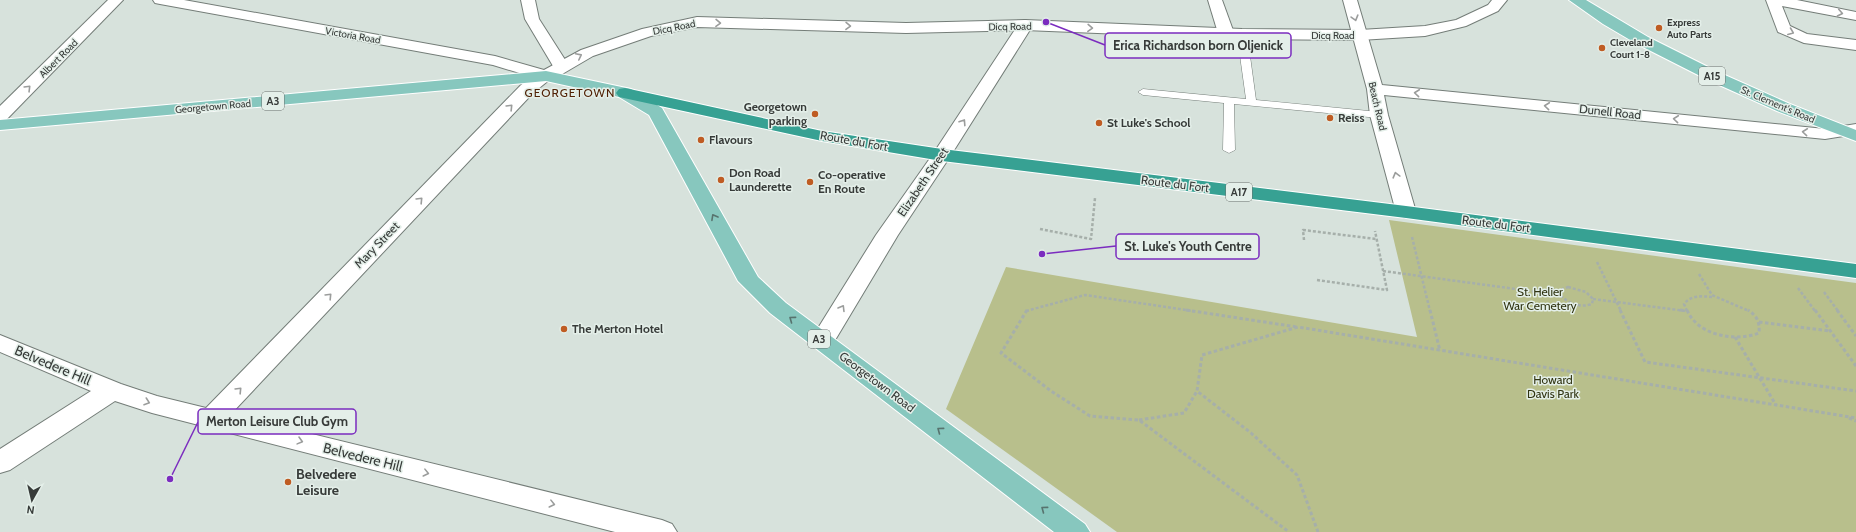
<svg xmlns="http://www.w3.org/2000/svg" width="1856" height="532" viewBox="0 0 1856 532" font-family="Cabin,sans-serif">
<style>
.green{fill:#b8bf8c}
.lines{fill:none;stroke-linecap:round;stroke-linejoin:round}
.lane-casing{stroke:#747d78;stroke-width:1}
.street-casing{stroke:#747d78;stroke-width:2}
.secondary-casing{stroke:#747d78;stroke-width:2}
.primary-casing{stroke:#fff;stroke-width:2}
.highway-casing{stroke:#fff;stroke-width:2}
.path-far1{stroke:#a6afaa;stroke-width:2.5;stroke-dasharray:3 2;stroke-linecap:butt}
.path{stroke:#a6afaa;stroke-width:3;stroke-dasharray:3.5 2.5;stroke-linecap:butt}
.lane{fill:#fff;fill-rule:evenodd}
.street{fill:#fff;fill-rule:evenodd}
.secondary{fill:#fff;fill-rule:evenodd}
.primary{fill:#87c7be;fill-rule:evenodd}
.highway{fill:#37a193;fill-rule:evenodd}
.oneway{stroke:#9b9d9c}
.oneway2{stroke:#57736e}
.poi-dot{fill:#bf5c23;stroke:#e4efe9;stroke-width:1.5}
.labels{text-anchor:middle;stroke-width:3;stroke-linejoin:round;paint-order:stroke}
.far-poi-label{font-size:10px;font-weight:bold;fill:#373b39;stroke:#e4efe9;text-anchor:start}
.far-street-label{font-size:10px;fill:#373b39;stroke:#e4efe9}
.shield{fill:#e4efe9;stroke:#6b716e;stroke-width:1}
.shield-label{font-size:11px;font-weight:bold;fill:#373b39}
.far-quarter-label{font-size:12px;letter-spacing:1px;fill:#512206;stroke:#e4efe9}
.poi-label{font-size:12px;font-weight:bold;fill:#373b39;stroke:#e4efe9;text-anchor:start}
.street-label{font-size:12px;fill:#373b39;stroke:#e4efe9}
.park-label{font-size:12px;fill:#303411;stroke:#e4efe9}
.near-street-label{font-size:14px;fill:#373b39;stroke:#e4efe9}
.near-poi-label{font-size:14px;font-weight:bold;fill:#373b39;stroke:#e4efe9;text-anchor:start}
.leader{fill:none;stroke:#7b2cbf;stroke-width:1.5}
.callout-dot{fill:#7b2cbf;stroke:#e4efe9;stroke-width:1.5}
.callout{fill:#e4efe9;stroke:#7b2cbf;stroke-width:1.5}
.callout-label{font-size:13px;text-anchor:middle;font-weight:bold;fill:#373b39}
</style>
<rect width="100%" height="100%" fill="#d7e2dc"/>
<!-- green -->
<path class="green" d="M1389,220L1856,283V532H1117L946,409L1006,267L1417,337Z"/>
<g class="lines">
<defs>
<path id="lane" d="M1242,31L1247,34L1256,100L1379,112L1384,115L1379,118L1234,104L1235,150L1229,153L1223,150L1224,103L1143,95L1138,92L1143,89L1246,99L1237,34Z"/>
<g id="street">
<path d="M108,0H123L6,120L0,121V106Z"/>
<path d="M521,0H535L539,19L569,66L567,69L561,71L555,69L553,66L525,19Z"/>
<path d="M1208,0H1222L1234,33L1231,36L1226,38L1221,36L1218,33Z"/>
<path d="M1343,0H1357L1382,85L1825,129L1856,124V134L1825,139L1384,95L1388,115L1416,212L1413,216L1406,218L1399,216L1396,212L1370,115L1367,89Z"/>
<path d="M1766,0H1797L1856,12V20L1782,6L1790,26L1807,34L1856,40V50L1804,43L1778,32Z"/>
<path d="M1025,20L1030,22L1033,25L951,155L898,235L831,347L822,349L813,347L810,341L876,235L933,154L1020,22Z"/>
<path d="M546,71L552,72L554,76L533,93L231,414L662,520L672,524L677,532H615L152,413L115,401L10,470L0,473V449L91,391L0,352V335L121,384L157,396L206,408L521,85L540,72Z"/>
</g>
<path id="secondary" d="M153,0H184L495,56L544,70L581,50L642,29L697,17L906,23L1025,20L1242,29L1360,30L1425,26L1456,20L1488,5L1492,0H1507L1498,11L1466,26L1425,36L1360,40L1242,39L1025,30L906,33L697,27L651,36L593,56L552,80L546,81L493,65L160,4L155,3Z"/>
<g id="primary">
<path d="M1569,0H1586L1648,37L1718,72L1790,104L1856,130V141L1777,111L1706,79L1637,44L1603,24Z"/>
<path d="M546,71L631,89L662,108L758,277L786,303L1085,524L1090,532H1054L770,313L738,281L649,115L619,97L546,81L0,130V120Z"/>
</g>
<path id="highway" d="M625,88L822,131L942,149L1406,206L1856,264V278L1406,218L942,161L822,141L619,97L616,93L619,89Z"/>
</defs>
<!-- lane casing -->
<use href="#lane" class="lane-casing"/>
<!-- street casing -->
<use href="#street" class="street-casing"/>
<!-- secondary casing -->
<use href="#secondary" class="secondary-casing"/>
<!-- primary casing -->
<use href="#primary" class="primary-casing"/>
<!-- highway casing -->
<use href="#highway" class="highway-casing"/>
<!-- path-far1 -->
<g class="path-far1">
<path d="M1040,229L1091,239L1095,198"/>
<path d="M1412,237L1430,311"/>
<path d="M1304,240L1303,230L1376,239"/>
<path d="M1597,262L1621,311"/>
<path d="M1383,271L1560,295"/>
<path d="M1699,274L1712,295L1749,311"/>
<path d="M1317,280L1387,290L1375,231"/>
<path d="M1568,287L1586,292L1593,299L1592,304C1580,308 1569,304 1560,295V290Z"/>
<path d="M1798,288L1815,311"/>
<path d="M1824,292L1838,311"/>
<path d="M1593,299L1686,311"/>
<path d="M1026,311L1085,295L1193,311"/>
<path d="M1687,311L1684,304C1691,295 1702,296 1713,297"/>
</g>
<!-- path -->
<g class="path">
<path d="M1027,310L1001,353L1051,391L1090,416L1139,420L1289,532"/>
<path d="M1186,310L1297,327"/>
<path d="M1430,310L1440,351"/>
<path d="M1620,310L1645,362L1856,391"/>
<path d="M1680,310L1686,311"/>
<path d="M1687,310C1698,336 1736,342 1759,333C1760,322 1757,316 1748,310"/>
<path d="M1815,310L1856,366"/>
<path d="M1837,310L1856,336"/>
<path d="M1759,322L1830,331"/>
<path d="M1735,337L1776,405"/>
<path d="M1849,418L1856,421"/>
<path d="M1139,420L1184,413L1197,391"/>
<path d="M1318,532L1297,475L1251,433L1197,391L1202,355L1298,327L1856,418"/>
</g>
<!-- lane -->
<use href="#lane" class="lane"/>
<!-- street -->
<use href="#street" class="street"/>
<!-- secondary -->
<use href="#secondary" class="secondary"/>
<!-- primary -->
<use href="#primary" class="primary"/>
<!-- highway -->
<use href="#highway" class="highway"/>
</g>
<!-- one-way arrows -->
<defs><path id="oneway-chevron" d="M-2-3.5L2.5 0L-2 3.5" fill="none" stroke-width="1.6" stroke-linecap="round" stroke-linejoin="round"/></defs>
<g class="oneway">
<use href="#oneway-chevron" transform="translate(1840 13) rotate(11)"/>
<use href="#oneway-chevron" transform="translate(1355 18) rotate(74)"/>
<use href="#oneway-chevron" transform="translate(718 23) rotate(1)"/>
<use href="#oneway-chevron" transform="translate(848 26) rotate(1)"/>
<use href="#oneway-chevron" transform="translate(1090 28) rotate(2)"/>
<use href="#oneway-chevron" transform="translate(1791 32) rotate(22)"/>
<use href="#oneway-chevron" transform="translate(579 56) rotate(-27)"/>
<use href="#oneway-chevron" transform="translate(28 88) rotate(-45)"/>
<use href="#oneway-chevron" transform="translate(1417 93) rotate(-174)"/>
<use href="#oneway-chevron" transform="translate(1547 106) rotate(-174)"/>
<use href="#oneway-chevron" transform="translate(510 107) rotate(-46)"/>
<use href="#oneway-chevron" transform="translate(1676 119) rotate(-174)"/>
<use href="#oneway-chevron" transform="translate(963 122) rotate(-57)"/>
<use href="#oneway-chevron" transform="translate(1805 132) rotate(-174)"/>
<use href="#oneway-chevron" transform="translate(1396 175) rotate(-105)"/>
<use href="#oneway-chevron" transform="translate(420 200) rotate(-46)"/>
<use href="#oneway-chevron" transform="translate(329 296) rotate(-46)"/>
<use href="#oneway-chevron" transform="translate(842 308) rotate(-59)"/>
<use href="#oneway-chevron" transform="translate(239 390) rotate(-46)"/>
<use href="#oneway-chevron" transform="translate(147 402) rotate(19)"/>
<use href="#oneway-chevron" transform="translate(300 441) rotate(15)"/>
<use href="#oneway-chevron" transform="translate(426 473) rotate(14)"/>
<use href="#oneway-chevron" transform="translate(552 504) rotate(14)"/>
</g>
<g class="oneway2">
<use href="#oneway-chevron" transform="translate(714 217) rotate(-119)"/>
<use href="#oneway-chevron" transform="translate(792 319) rotate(-144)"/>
<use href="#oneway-chevron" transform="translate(940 430) rotate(-143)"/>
<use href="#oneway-chevron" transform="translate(1044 509) rotate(-143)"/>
</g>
<!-- markers -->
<g class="poi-dot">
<circle cx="1659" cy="28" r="4"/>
<circle cx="1602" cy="48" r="4"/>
<circle cx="815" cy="114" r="4"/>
<circle cx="1330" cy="118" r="4"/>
<circle cx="1099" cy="123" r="4"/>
<circle cx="701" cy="140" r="4"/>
<circle cx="721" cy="180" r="4"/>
<circle cx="810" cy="182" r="4"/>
<circle cx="564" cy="329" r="4"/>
<circle cx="288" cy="482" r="4"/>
</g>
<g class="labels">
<!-- far-poi labels -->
<g class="far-poi-label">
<text x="1667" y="26">Express<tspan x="1667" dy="12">Auto Parts</tspan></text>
<text x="1610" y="46">Cleveland<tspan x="1610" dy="12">Court 1-8</tspan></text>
</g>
<!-- far-street labels -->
<g class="far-street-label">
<text transform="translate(1010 26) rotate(-1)" y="4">Dicq Road</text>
<text transform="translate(674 27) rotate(-11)" y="4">Dicq Road</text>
<text transform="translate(353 35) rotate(10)" y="4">Victoria Road</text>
<text x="1333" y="39">Dicq Road</text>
<text transform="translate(58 58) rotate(-45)" y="4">Albert Road</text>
<text transform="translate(1778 104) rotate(23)" y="4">St. Clement's Road</text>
<text transform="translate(213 106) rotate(-5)" y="4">Georgetown Road</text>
<text transform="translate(1378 106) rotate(77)" y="4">Beach Road</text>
</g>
<!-- shield labels -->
<g class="shield">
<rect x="1699" y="67" width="26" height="18" rx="3"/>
<rect x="262" y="92" width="22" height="18" rx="3"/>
<rect x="1226" y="183" width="26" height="18" rx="3"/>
<rect x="808" y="330" width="22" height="18" rx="3"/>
</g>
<g class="shield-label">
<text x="1712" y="80">A15</text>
<text x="273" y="105">A3</text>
<text x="1239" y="196">A17</text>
<text x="819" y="343">A3</text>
</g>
<!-- far-quarter labels -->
<g class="far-quarter-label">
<text x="570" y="97">GEORGETOWN</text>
</g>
<!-- poi labels -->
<g class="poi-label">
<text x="807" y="111" text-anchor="end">Georgetown<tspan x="807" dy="14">parking</tspan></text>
<text x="1338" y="122">Reiss</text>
<text x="1107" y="127">St Luke's School</text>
<text x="709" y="144">Flavours</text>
<text x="729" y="177">Don Road<tspan x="729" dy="14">Launderette</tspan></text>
<text x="818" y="179">Co-operative<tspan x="818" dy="14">En Route</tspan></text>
<text x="572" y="333">The Merton Hotel</text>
</g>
<!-- street labels -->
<g class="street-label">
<text transform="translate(1610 112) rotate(6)" y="4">Dunell Road</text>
<text transform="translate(854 141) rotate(10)" y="4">Route du Fort</text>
<text transform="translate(923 182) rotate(-56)" y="4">Elizabeth Street</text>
<text transform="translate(1175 184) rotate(7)" y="4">Route du Fort</text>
<text transform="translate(1496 224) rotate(7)" y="4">Route du Fort</text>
<text transform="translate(377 245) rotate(-46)" y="4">Mary Street</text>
<text transform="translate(877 382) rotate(37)" y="4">Georgetown Road</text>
</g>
<!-- park labels -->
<g class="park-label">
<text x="1540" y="296">St. Helier<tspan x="1540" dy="14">War Cemetery</tspan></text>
<text x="1553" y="384">Howard<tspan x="1553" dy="14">Davis Park</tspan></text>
</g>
<!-- near-street labels -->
<g class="near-street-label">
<text transform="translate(53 365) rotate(23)" y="5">Belvedere Hill</text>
<text transform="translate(363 457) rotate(14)" y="5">Belvedere Hill</text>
</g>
<!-- near-poi labels -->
<g class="near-poi-label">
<text x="296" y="479">Belvedere<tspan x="296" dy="16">Leisure</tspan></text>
</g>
</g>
<!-- callouts -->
<path class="leader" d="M1046 22L1105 45M1042 254L1116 246M170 479L198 422"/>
<g class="callout-dot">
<circle cx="1046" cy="22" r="4"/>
<circle cx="1042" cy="254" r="4"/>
<circle cx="170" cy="479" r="4"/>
</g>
<g class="callout">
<rect x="1105" y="33" width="186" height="25" rx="4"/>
<rect x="1116" y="234" width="143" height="25" rx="4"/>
<rect x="198" y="409" width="158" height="25" rx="4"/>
</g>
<g class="callout-label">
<text x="1198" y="50">Erica Richardson born Oljenick</text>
<text x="1188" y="251">St. Luke's Youth Centre</text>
<text x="277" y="426">Merton Leisure Club Gym</text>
</g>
<!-- north arrow -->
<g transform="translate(32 500) rotate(188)" stroke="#e4efe9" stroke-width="3" paint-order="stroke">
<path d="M0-3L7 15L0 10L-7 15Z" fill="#373b39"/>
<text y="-6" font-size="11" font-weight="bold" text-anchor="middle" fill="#373b39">N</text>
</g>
</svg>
